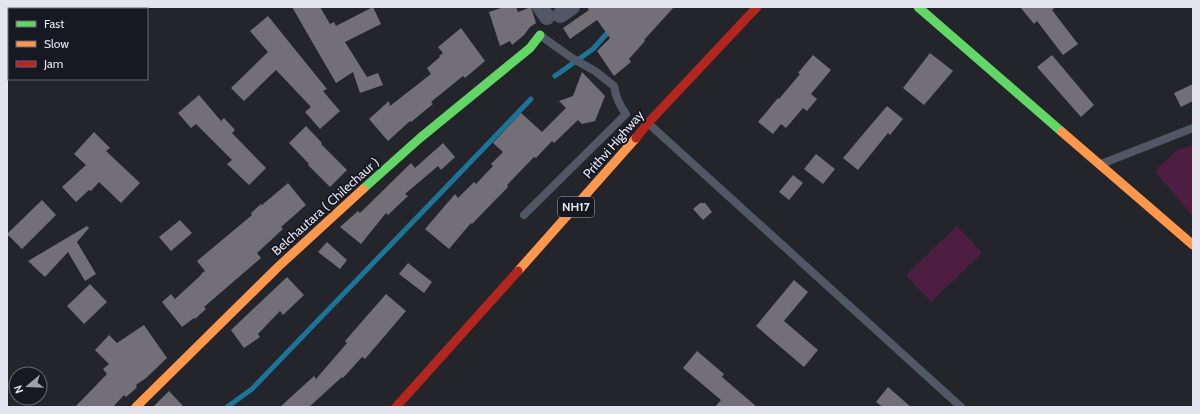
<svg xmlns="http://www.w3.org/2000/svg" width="1200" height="414" viewBox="0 0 1200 414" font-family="Cabin,sans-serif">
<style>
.green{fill:#4d1d42}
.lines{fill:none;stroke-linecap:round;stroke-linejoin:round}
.stream{stroke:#1c7499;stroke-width:5}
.building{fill:#727076}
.lane{stroke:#515764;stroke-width:8}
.street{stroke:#515764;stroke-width:16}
.fast{stroke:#63d668;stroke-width:9}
.slow{stroke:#ff974d;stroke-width:9}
.jam{stroke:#b3261e;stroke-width:9}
.labels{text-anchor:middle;stroke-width:4;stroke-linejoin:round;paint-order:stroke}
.shield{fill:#181724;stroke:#a7a6b1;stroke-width:1}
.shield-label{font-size:12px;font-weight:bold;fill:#e4e4ee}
.street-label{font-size:13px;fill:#e4e4ee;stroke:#181724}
</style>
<rect width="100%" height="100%" fill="#24242b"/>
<!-- green -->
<g class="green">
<path d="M1193,145V217L1155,171L1177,150Z"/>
<path d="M957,226L982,253L931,302L906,275Z"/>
</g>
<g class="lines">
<!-- stream -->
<g class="stream">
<path d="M555,76L593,49L610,30"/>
<path d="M227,407L252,389L531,99"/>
</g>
</g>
<!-- building -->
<g class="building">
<path d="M292,7H320L330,24L334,22L336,26L373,7L381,24L345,42L367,77L378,73L383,85L360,93L353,72L336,83Z"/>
<path d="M504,7H516L518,12L531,7L536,23L530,27L524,35L512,45L510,41L500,46L489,12Z"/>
<path d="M587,7H674L644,40L645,41L629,59L631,62L614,76L597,51L610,38L597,20L570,39L563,28L589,10Z"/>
<path d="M1020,7H1056L1052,10L1078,44L1063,55L1037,21L1034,24Z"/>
<path d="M268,16L327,89L323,91L340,111L320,129L305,112L311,107L276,70L244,101L231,88L268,52L250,31Z"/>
<path d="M461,28L485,61L465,78L463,76L431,102L433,104L411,122L410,121L388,141L369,119L389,101L390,106L431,74L427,68L440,57L439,56L443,53L438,47Z"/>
<path d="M930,53L953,71L924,105L903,88Z"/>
<path d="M813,55L831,70L811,94L817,99L807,111L803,108L786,128L781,124L773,134L758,122L778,98L779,99L800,74L798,73Z"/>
<path d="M1052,55L1094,105L1081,117L1037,67Z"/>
<path d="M582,72L605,96L595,121L582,124L578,120L554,143L552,141L536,158L534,157L507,185L508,187L472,224L471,223L449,249L425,229L455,194L458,198L474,182L476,184L493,166L491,164L503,152L493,143L521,113L542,132L566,108L559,101L573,96Z"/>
<path d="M1193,84V101L1181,107L1174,93Z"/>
<path d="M199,95L221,121L224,118L235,130L232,133L266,168L249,185L227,164L232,160L196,124L191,128L178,113Z"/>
<path d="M887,106L903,119L890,135L888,133L858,170L843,158Z"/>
<path d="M306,126L322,143L321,144L347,170L330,187L308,165L309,164L289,143Z"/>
<path d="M94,132L110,148L106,151L140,183L121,203L99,182L91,191L89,190L76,202L62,187L86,165L74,154Z"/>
<path d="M443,143L455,157L441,170L438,166L405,194L408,196L388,215L386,213L361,244L340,227L358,211L360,213L411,163L415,168Z"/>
<path d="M816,154L835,169L823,184L804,169Z"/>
<path d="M793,175L803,183L789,200L779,192Z"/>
<path d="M288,183L306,205L281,227L283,229L257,253L261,258L204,307L206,309L195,319L194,318L182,327L162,302L171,294L175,299L201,275V274L205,271L197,261L252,215L251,213L261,204L262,205Z"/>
<path d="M42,200L56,215L22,249L7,234Z"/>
<path d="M700,203H705L712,212L703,220L693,209Z"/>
<path d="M180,220L192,233L171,251L159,237Z"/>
<path d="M87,226L89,228L77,242L96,274L85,281L68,252L45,277L28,261Z"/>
<path d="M327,242L347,260L340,269L318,252Z"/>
<path d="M408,263L432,282L424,293L399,274Z"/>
<path d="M287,277L304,295L283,315L280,311L258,334L260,337L244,348L231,330Z"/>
<path d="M794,280L808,292L784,321L818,350L804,367L756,326Z"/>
<path d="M90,284L107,302L84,324L67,306Z"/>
<path d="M386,294L406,311L365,359L362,357L343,378L342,377L309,407H280L314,376L316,379L347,343L345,341Z"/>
<path d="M144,325L167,358L146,378L136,385L137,387L134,390L126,397L124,395L113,407H75L107,374L103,369L109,364L95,350L109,335L117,343Z"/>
<path d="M697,351L724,374L722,377L757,407H715L721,400L683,368Z"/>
<path d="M888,387L911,407H883L876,402Z"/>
<path d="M169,391L184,407H153Z"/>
</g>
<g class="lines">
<!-- lane -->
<g class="lane">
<path d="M649,124L961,407"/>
<path d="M1101,164L1193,128"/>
<path d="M524,215L626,114C619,105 616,98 614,86L595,71L572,58L541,36"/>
</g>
<!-- street -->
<g class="street">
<path d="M540,7L547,17"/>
<path d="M37,9L40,7"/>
<path d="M560,15L572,7"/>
<path d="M7,30L9,29"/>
</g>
<!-- fast -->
<g class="fast">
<path d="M918,7L1062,132"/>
<path d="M363,189L420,138L530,48L540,35"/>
</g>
<!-- slow -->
<g class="slow">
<path d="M1062,132L1193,245"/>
<path d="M518,271L636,138"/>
<path d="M136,407L279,266L363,189"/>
</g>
<!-- jam -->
<g class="jam">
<path d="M636,138L648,123L757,7"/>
<path d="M396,407L518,271"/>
</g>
</g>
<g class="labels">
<!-- shield labels -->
<rect class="shield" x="558" y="197" width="36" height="20" rx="3"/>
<g class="shield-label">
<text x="576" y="211">NH17</text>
</g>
<!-- street labels -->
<g class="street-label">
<text transform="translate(613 144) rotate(-49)" y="5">Prithvi Highway</text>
<text transform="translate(325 206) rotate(-42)" y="5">Belchautara ( Chilechaur )</text>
</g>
</g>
<!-- border -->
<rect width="1200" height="414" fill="none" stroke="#e4e4ee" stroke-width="16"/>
<!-- legend -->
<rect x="8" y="8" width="140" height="72" fill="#181724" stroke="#6a6975"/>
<rect x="16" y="21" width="20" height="6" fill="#63d668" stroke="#6a6975"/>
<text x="44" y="28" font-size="12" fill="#e4e4ee">Fast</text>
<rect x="16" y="41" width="20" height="6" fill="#ff974d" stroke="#6a6975"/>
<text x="44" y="48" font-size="12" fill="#e4e4ee">Slow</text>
<rect x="16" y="61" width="20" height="6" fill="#b3261e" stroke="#6a6975"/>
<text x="44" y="68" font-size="12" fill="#e4e4ee">Jam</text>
<!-- north arrow -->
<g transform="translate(28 386) rotate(251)"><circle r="19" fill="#181724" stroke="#6a6975"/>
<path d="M0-3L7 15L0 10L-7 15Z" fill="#a1a1aa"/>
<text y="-6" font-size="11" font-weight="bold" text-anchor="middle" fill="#e4e4ee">N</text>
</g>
</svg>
